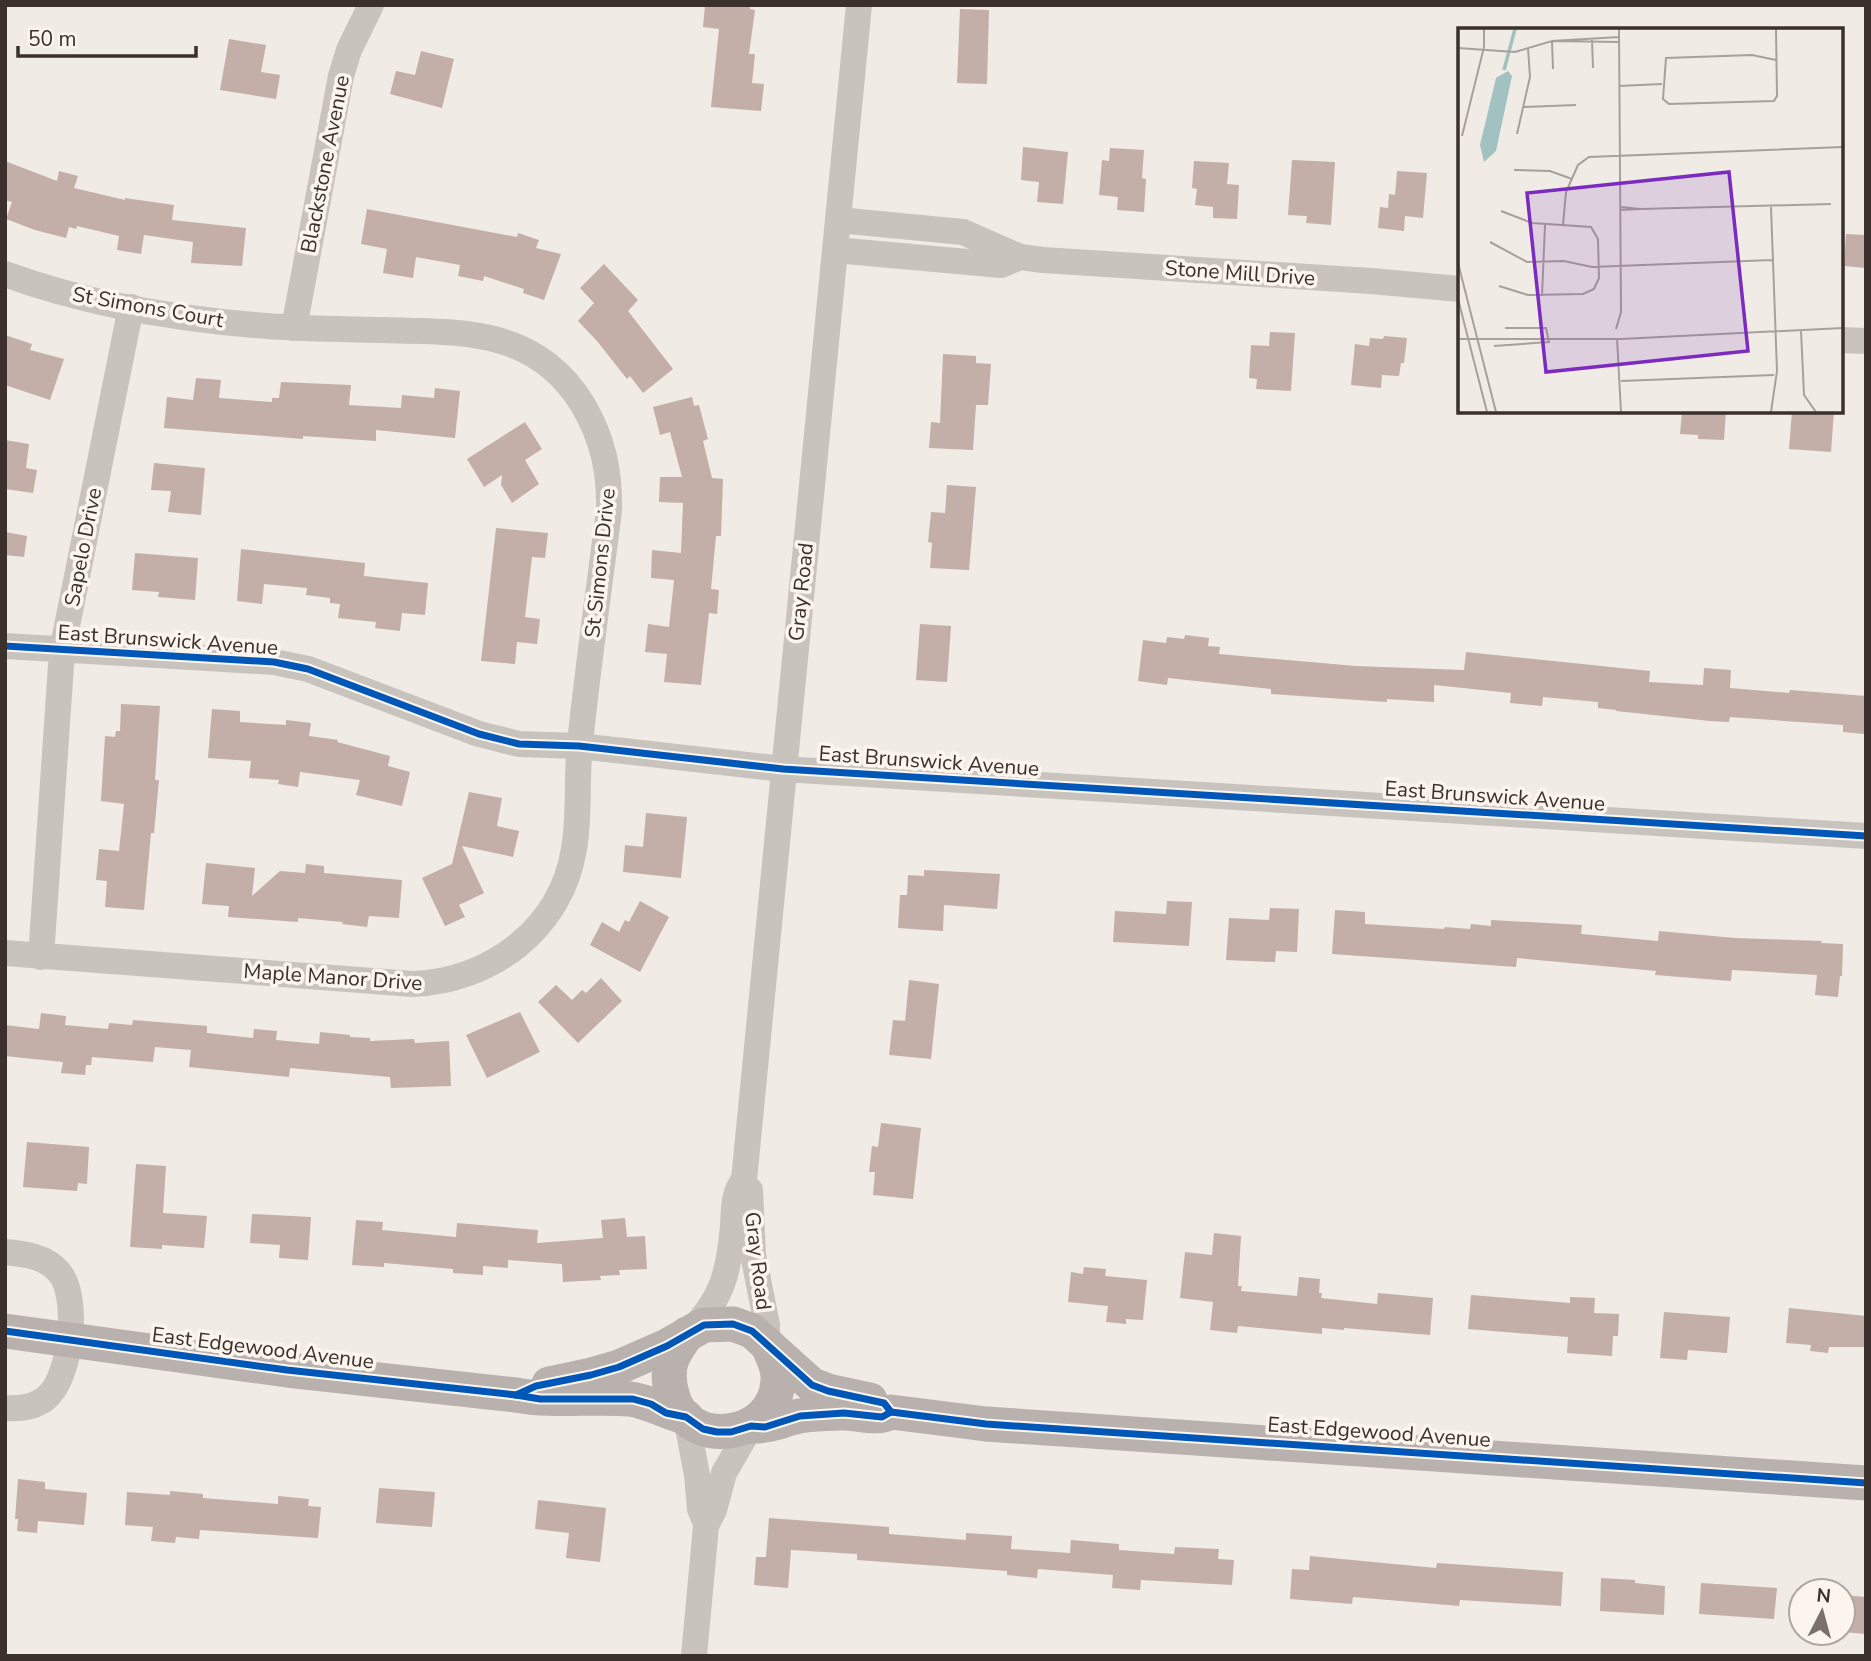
<svg xmlns="http://www.w3.org/2000/svg" width="1871" height="1661" viewBox="0 0 1871 1661" font-family="'Nunito Sans',sans-serif">
<style>
.building{fill:#c3afa7}
.lines{fill:none;stroke-linecap:round;stroke-linejoin:round}
.minor{stroke:#c9c3be;stroke-width:26}
.major{stroke:#b8b1ad;stroke-width:35}
.cycleway-casing{stroke:#fbf5ee;stroke-width:11}
.cycleway{stroke:#0057b8;stroke-width:7}
.labels{text-anchor:middle;stroke-width:7;stroke-linejoin:round;paint-order:stroke}
.street-label{font-size:21px;fill:#3b302b;stroke:#fbf5ee}
.inset-river{fill:none;stroke:#a1c2c1;stroke-width:3.5}
.inset-road{fill:none;stroke:#a8a09b;stroke-width:2}
.view{fill:#7b2cbf;fill-opacity:0.15;stroke:#7b2cbf;stroke-width:3.5}
.inset-edge{fill:none;stroke:#3b302b;stroke-width:3.5}
</style>
<rect width="100%" height="100%" fill="#f0ebe5"/>
<!-- building -->
<g class="building">
<path d="M705,5H750V9L755,10L749,54H755L752,83L764,84L761,111L711,107L719,29L703,27Z"/>
<path d="M960,9L989,10L987,84L957,83Z"/>
<path d="M229,39L266,45L261,72L280,75L276,99L220,90Z"/>
<path d="M421,51L454,59L442,108L390,94L396,71L415,75Z"/>
<path d="M1023,147L1068,152L1063,204L1037,202L1039,182L1021,180Z"/>
<path d="M1110,148L1144,150L1142,178L1146,179L1144,212L1117,210L1118,197L1099,195L1102,160L1109,161Z"/>
<path d="M1292,160L1335,162L1331,225L1306,223L1307,216L1288,215Z"/>
<path d="M5,161L57,181L59,171L78,176L74,188L125,200V198L174,205L172,220L246,228L242,266L191,263L193,242L144,235L141,254L117,250L119,236L77,226L76,229L69,227L66,238L35,230L6,219L12,202L5,200Z"/>
<path d="M1194,161L1229,163L1227,184L1239,185L1237,219L1213,218V207L1195,205L1197,189L1192,188Z"/>
<path d="M1397,171L1427,173L1423,218L1405,216L1404,231L1378,228L1380,207L1388,208L1389,194L1395,195Z"/>
<path d="M367,209L517,237L518,233L539,240L536,248L561,254L544,300L523,293L524,289L484,276L483,281L458,276L460,265L416,257L413,278L383,273L387,249L361,244Z"/>
<path d="M1846,234L1866,235V268L1844,266Z"/>
<path d="M604,264L638,300L628,311L673,369L643,393L630,376L627,379L597,341L578,321L594,303L580,288Z"/>
<path d="M1270,332L1295,333L1291,391L1256,389L1257,379L1249,378L1251,345L1269,346Z"/>
<path d="M5,335L32,344L30,350L64,359L50,400L5,385Z"/>
<path d="M1384,336L1407,338L1404,363H1401L1399,376L1382,375L1381,388L1351,385L1355,344L1369,346L1370,338L1383,339Z"/>
<path d="M943,354L976,356V363L991,364L988,405H976L973,450L929,448L931,422L940,423Z"/>
<path d="M196,378L221,380L219,398L272,402V398H279L281,382L351,385L349,405L401,408L402,395L434,398L435,388L460,391L455,438L376,430V441L303,436V439L164,428L167,397L193,400Z"/>
<path d="M692,397L694,406L699,405L708,439L703,441L712,478L723,479L721,536H716L711,589L719,590L717,614L709,613L701,685L664,682L667,654L645,652L648,624L669,627L674,580L651,578L652,550L681,553L683,503L659,502L660,477H682L670,432L660,435L653,407Z"/>
<path d="M1682,411H1726L1724,440L1698,439V435L1680,434Z"/>
<path d="M1792,411H1834L1831,452L1789,449Z"/>
<path d="M525,422L542,449L525,460L539,484L512,503L501,485L502,475L484,487L467,459Z"/>
<path d="M5,440L29,444L26,468L37,470L33,493L5,489Z"/>
<path d="M154,463L205,468L201,515L168,512L171,491L151,490Z"/>
<path d="M947,485L976,487L969,570L930,568L932,543L928,542L931,512L945,513Z"/>
<path d="M496,528L548,533L545,558L532,557L525,617L540,619L537,644L517,642L515,664L481,661Z"/>
<path d="M5,532L27,536L24,557L5,555Z"/>
<path d="M241,549L365,563L364,576L428,583L425,615L402,613L400,631L375,628L376,622L338,618L340,604L330,603V598L306,595L307,588L264,584L262,604L237,601Z"/>
<path d="M135,553L198,558L195,600L158,597L159,592L132,590Z"/>
<path d="M920,624L951,626L947,682L916,680Z"/>
<path d="M1185,635L1209,638L1208,646L1220,647L1219,654L1356,666L1464,670L1466,652L1650,671L1649,682L1703,685L1704,668L1731,670L1730,688L1789,693L1790,690L1866,696L1864,734L1843,732V725L1730,717L1729,722L1710,721L1616,711V710L1598,708V702L1543,697L1542,706L1510,703L1511,693L1434,685V702L1387,699V702L1271,694V689L1168,678L1167,685L1138,681L1143,640L1166,643L1167,637L1184,639Z"/>
<path d="M121,704L160,706L155,780H159L154,833H151L144,910L105,907L107,881L96,880L99,849L119,851L124,804L101,801L105,736L115,737L116,731H120Z"/>
<path d="M212,709L240,711V722L286,725V720L311,723L309,736L338,740L337,742L390,756L388,766L410,772L402,806L356,795L360,780L300,772L298,787L278,784L279,780L249,778L251,761L208,758Z"/>
<path d="M469,792L502,798L497,826L519,831L513,857L462,846L484,893L459,905L465,917L445,926L422,878L452,864Z"/>
<path d="M646,813L687,817L681,878L623,872L625,845L643,847Z"/>
<path d="M206,863L255,868L252,896L280,871L305,873L306,864L324,866V873L402,880L399,918L369,916L367,927L342,924L343,922L298,918V922L228,917L229,906L202,904Z"/>
<path d="M924,870L1000,874L997,909L944,905L943,931L898,928L900,895H907L908,875L924,876Z"/>
<path d="M640,901L669,917L640,972L590,945L602,922L619,932L625,920L629,922Z"/>
<path d="M1167,901L1192,902L1189,946L1113,942L1115,911L1166,914Z"/>
<path d="M1270,908L1299,909L1297,952L1276,951L1275,962L1226,960L1229,918L1269,920Z"/>
<path d="M1335,910L1365,912V924L1444,929L1445,927L1470,929L1471,924L1491,926V920L1582,925L1581,934L1658,941L1659,931L1735,938L1822,941L1821,943L1843,944L1842,976H1840L1838,997L1815,995L1817,975L1732,970L1731,981L1655,975L1656,971L1517,958L1516,967L1332,954Z"/>
<path d="M601,978L622,1001L578,1043L538,1002L556,985L572,1000L582,990L586,993Z"/>
<path d="M909,980L939,984L931,1059L889,1055L893,1020L905,1021Z"/>
<path d="M520,1012L540,1052L487,1078L466,1035Z"/>
<path d="M41,1013L66,1016L65,1025L108,1029L109,1023L132,1025L133,1020L207,1026V1033L253,1038L254,1029L277,1031L276,1040L319,1044L320,1032L350,1035V1037L370,1038V1041L414,1039L415,1043L449,1041L451,1086L391,1088L390,1077L290,1068L289,1077L189,1067L191,1050L155,1047L153,1062L92,1057L91,1065H86L85,1075L61,1073L63,1062L5,1056V1025L39,1029Z"/>
<path d="M881,1123L921,1128L913,1199L873,1195L875,1172H869L872,1146L878,1147Z"/>
<path d="M27,1142L89,1147L87,1184L78,1183L77,1191L23,1187Z"/>
<path d="M136,1164L166,1166L163,1213L207,1216L204,1248L162,1245V1249L130,1247Z"/>
<path d="M252,1214L311,1217L308,1260L279,1258L280,1245L250,1243Z"/>
<path d="M625,1218L627,1237L645,1236L647,1269L619,1270L620,1275L600,1276L601,1280L563,1282L562,1264L508,1260V1268L483,1266V1275L453,1273V1269L384,1263V1267L352,1265L356,1220L383,1222L382,1230L456,1237L457,1223L538,1230L537,1243L603,1238L601,1220Z"/>
<path d="M1214,1233L1241,1236L1238,1286H1242L1241,1291L1297,1296L1299,1277L1320,1279L1319,1293H1322L1321,1298L1377,1304L1378,1293L1433,1298L1430,1335L1344,1328V1330L1322,1328V1334L1238,1326L1237,1333L1210,1330L1213,1302L1180,1298L1185,1252L1212,1255Z"/>
<path d="M1084,1267L1106,1269L1105,1276L1147,1280L1143,1320L1126,1319V1324L1106,1322L1108,1306L1068,1302L1071,1272L1083,1274Z"/>
<path d="M1471,1295L1570,1303V1297L1595,1298L1594,1313L1619,1314L1618,1336H1613L1612,1356L1567,1353L1568,1337L1468,1329Z"/>
<path d="M1789,1308L1866,1316V1347H1829L1828,1353L1810,1351L1811,1345L1786,1343Z"/>
<path d="M1664,1312L1730,1317L1727,1353L1688,1350L1687,1360L1660,1358Z"/>
<path d="M18,1479L45,1482V1489L87,1493L84,1525L38,1521L37,1533L17,1531L18,1519H15Z"/>
<path d="M379,1488L435,1492L432,1527L376,1523Z"/>
<path d="M170,1491L203,1494V1498L278,1504V1496L309,1499L308,1506L321,1507L318,1538L200,1530L199,1539L176,1537L175,1543L151,1541L153,1527L125,1525L127,1492L170,1495Z"/>
<path d="M538,1500L606,1508L600,1562L566,1558L569,1533L535,1529Z"/>
<path d="M769,1518L889,1527V1534L966,1540V1533L1012,1536L1011,1549L1070,1553L1071,1540L1119,1544V1550L1174,1554L1175,1547L1219,1549L1218,1559L1234,1560L1232,1585L1141,1580L1140,1590L1112,1588L1113,1575L1038,1569L1037,1578L1007,1575V1571L857,1560V1554L791,1550L788,1588L754,1585L756,1557H766Z"/>
<path d="M1310,1556L1436,1568L1437,1563L1563,1572L1561,1606L1460,1600L1459,1606L1353,1597L1352,1604L1290,1599L1292,1569L1309,1570Z"/>
<path d="M1601,1578L1635,1580V1583L1665,1586L1664,1615L1600,1611Z"/>
<path d="M1701,1583L1777,1588L1774,1619L1699,1614Z"/>
<path d="M1843,1595L1866,1597V1634L1843,1632Z"/>
</g>
<g class="lines">
<!-- minor -->
<g class="minor">
<path d="M835,250L1001,265L1020,257L963,232L838,220"/>
<path d="M1020,257L1043,260L1371,281L1460,289"/>
<path d="M5,274C84,303 171,318 254,325C296,329 338,329 381,330C460,332 536,327 583,405C603,439 610,472 609,511C599,589 588,666 580,743C576,778 580,815 574,849C561,929 491,981 413,984L5,953"/>
<path d="M294,328L341,76L349,50L371,5"/>
<path d="M1841,340L1866,341"/>
<path d="M5,646L274,662L308,669L479,734L519,744L579,746L783,769L1866,836"/>
<path d="M41,957L62,651L131,307"/>
<path d="M750,1190L753,1254L767,1325V1344"/>
<path d="M5,1252C25,1254 45,1256 59,1272C80,1297 71,1371 50,1394C39,1407 21,1409 5,1408"/>
<path d="M688,1333C722,1301 729,1272 733,1226C734,1209 733,1193 744,1180L859,5"/>
<path d="M686,1417L697,1475L700,1509L706,1524"/>
<path d="M694,1656L706,1526L714,1510L724,1473L751,1426"/>
</g>
<!-- major -->
<g class="major">
<path d="M5,1331L287,1370L516,1395C554,1402 591,1396 630,1399C649,1401 666,1413 686,1417"/>
<path d="M687,1334C682,1342 674,1352 671,1362C668,1373 669,1384 672,1394C686,1452 776,1439 778,1380C779,1367 772,1355 767,1344"/>
<path d="M549,1384L591,1375L619,1367L667,1346L704,1325L733,1324L752,1331L812,1385L828,1391L870,1400"/>
<path d="M751,1426C768,1427 782,1420 799,1416C813,1414 828,1413 843,1413C860,1413 876,1420 891,1412L986,1424L1866,1483"/>
</g>
<defs>
<g id="cycleway">
<path d="M5,646L274,662L308,669L479,734L519,744L579,746L783,769L1866,836"/>
<path d="M5,1331L287,1370L516,1395L540,1399H633L651,1404L666,1413L686,1417L703,1429L717,1432H731L751,1426L765,1427L800,1416L844,1413L882,1417L891,1412L986,1424L1866,1483"/>
<path d="M516,1395L536,1386L591,1375L619,1367L667,1346L704,1325L733,1324L752,1331L812,1385L828,1391L884,1403L891,1412"/>
</g>
</defs>
<!-- cycleway casing -->
<use href="#cycleway" class="cycleway-casing"/>
<!-- cycleway -->
<use href="#cycleway" class="cycleway"/>
</g>
<g class="labels">
<!-- street labels -->
<g class="street-label">
<text transform="translate(325 164) rotate(-79)" y="7">Blackstone Avenue</text>
<text transform="translate(1240 273) rotate(4)" y="7">Stone Mill Drive</text>
<text transform="translate(148 307) rotate(10)" y="7">St Simons Court</text>
<text transform="translate(83 547) rotate(-79)" y="7">Sapelo Drive</text>
<text transform="translate(600 563) rotate(-84)" y="7">St Simons Drive</text>
<text transform="translate(801 592) rotate(-84)" y="7">Gray Road</text>
<text transform="translate(168 640) rotate(4)" y="7">East Brunswick Avenue</text>
<text transform="translate(929 761) rotate(4)" y="7">East Brunswick Avenue</text>
<text transform="translate(1495 796) rotate(4)" y="7">East Brunswick Avenue</text>
<text transform="translate(333 977) rotate(4)" y="7">Maple Manor Drive</text>
<text transform="translate(758 1261) rotate(83)" y="7">Gray Road</text>
<text transform="translate(263 1348) rotate(7)" y="7">East Edgewood Avenue</text>
<text transform="translate(1379 1432) rotate(4)" y="7">East Edgewood Avenue</text>
</g>
</g>
<!-- overview -->
<g transform="translate(1458 28)">
<rect width="385" height="385" fill="#f0ebe5"/>
<path d="M50,43L54,48L38,123L26,134L22,117L38,50Z" fill="#a1c2c1"/>
<path class="inset-river" d="M46,42L57,1"/>
<path class="inset-road" d="M161,9L94,13L161,14M134,12L135,40M0,20L57,24L94,13L95,41M318,32L294,27L208,30L205,71L211,76L316,73L319,68L318,1M161,58L204,56M65,79L118,77M59,106L72,49L70,20M4,108L26,19V1M56,142L92,143L114,151M182,181L373,176M162,182L182,181L163,179M105,197L108,164L120,137L131,129L385,119M32,214L69,234L106,233L134,239L314,232M0,235L38,384M41,258L70,267L125,266L136,261L141,250L140,211L133,199L74,195L43,183M84,268L87,197M0,271L29,384M158,301L163,284L161,1M343,303L346,367L358,384M159,310L163,384M0,311H163L385,300M36,318L91,314L88,300H47M163,353L316,347M313,384L319,343L313,179"/>
<path class="view" d="M271,144L290,323L88,344L69,165Z"/>
<rect width="385" height="385" class="inset-edge"/>
</g>
<!-- border -->
<rect width="1871" height="1661" fill="none" stroke="#3b302b" stroke-width="14"/>
<!-- north arrow -->
<g transform="translate(1822 1612) rotate(6)"><circle r="33" fill="#fbf5ee" stroke="#aea6a0" stroke-width="2"/>
<path d="M0-5L12 26L0 18L-12 26Z" fill="#7a716c"/>
<text y="-10" font-size="19" font-weight="bold" text-anchor="middle" fill="#3b302b">N</text>
</g>
<!-- scale -->
<path d="M18 46v10h178v-10" fill="none" stroke="#3b302b" stroke-width="3.5"/>
<text x="28" y="46" font-size="21" fill="#3b302b" stroke="#fbf5ee" stroke-width="5" paint-order="stroke">50 m</text>
</svg>
